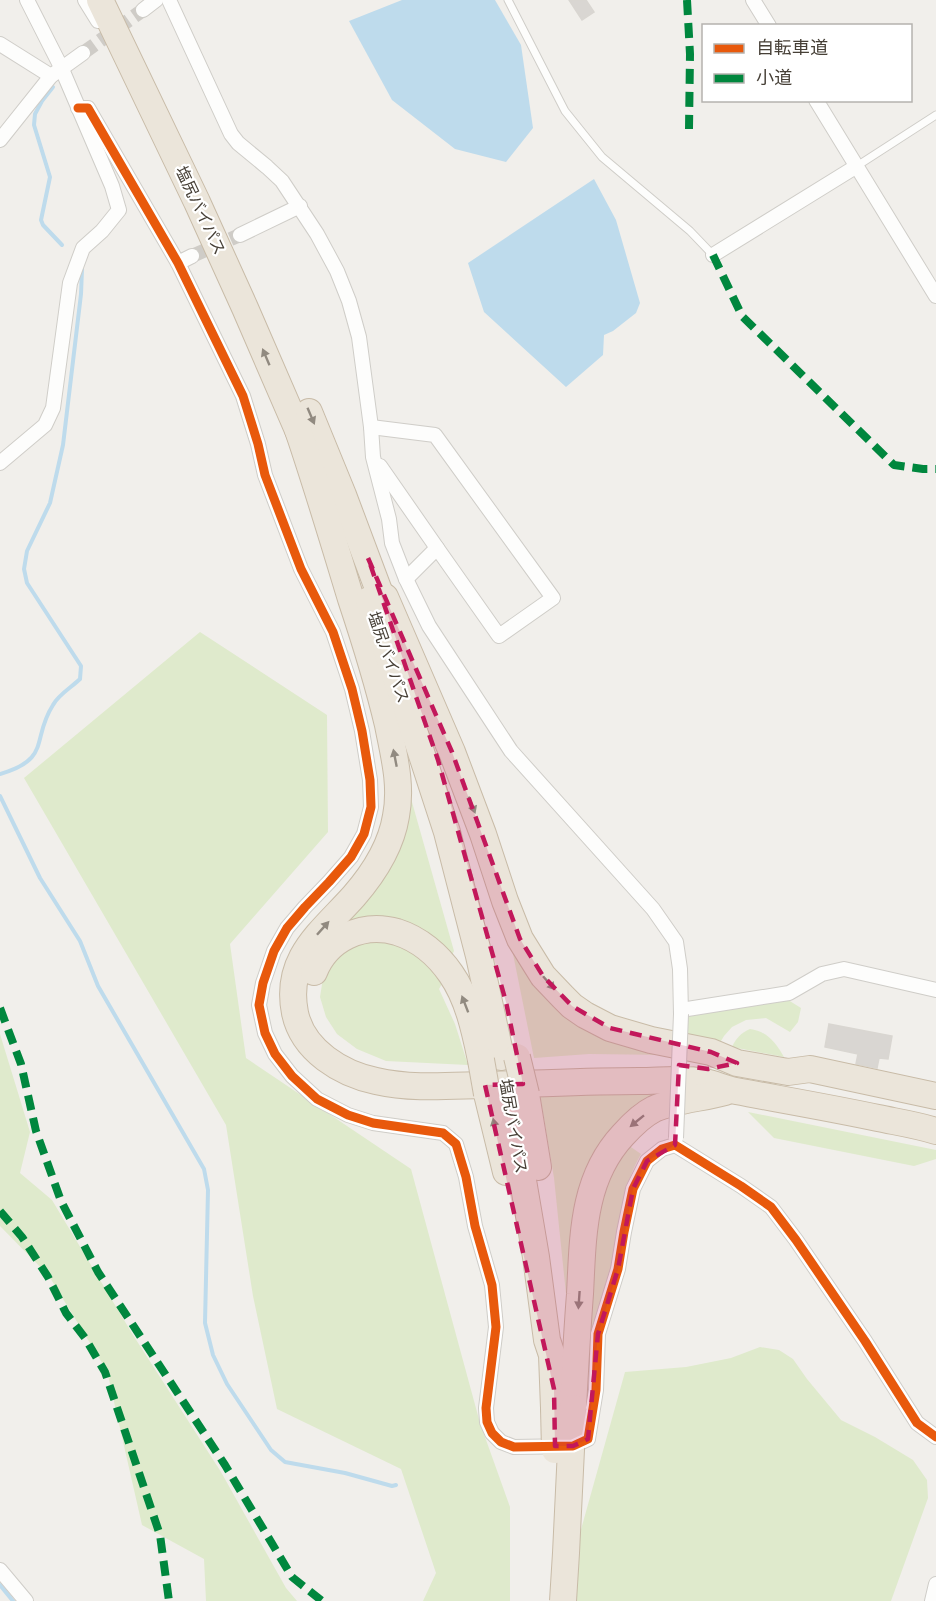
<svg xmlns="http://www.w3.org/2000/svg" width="936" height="1601" viewBox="0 0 936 1601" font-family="Barlow,'Noto Sans JP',sans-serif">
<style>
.green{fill:#dfeacc}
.water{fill:#bedbec}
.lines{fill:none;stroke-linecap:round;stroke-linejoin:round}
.stream{stroke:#bedbec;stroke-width:4}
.building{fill:#d9d6d2;stroke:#d9d6d1;stroke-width:1.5}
.street-tunnel{stroke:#cfccc7;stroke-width:14;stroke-dasharray:14 7;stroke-linecap:butt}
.lane-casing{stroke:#cfcdc8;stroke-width:9}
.street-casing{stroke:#cfcdc8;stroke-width:16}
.highway-casing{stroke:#c8bba7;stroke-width:28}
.lane{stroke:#fdfdfc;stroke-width:7}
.street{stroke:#fdfdfc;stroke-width:14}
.highway{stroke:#ebe5da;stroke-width:26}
.street-bridge-casing{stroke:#cfcdc8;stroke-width:16;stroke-linecap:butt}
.highway-bridge-casing{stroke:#c8bba7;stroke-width:28;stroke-linecap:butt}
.street-bridge{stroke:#fdfdfc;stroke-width:14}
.highway-bridge{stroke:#ebe5da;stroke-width:26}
.quiet{stroke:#00873e;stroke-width:8;stroke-dasharray:15 8;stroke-linecap:butt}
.cycleway-casing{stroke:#fff;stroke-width:13}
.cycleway{stroke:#e8590c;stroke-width:9}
.oneway{fill:#918a80}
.marked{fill:#c2185b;fill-opacity:0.2;stroke:#c2185b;stroke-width:4.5;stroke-dasharray:12 8;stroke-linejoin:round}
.labels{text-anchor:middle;stroke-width:4.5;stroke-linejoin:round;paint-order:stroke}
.street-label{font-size:16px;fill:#474037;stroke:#fff}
</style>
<rect width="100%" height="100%" fill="#f1efeb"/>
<!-- green -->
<g class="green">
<path d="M200,632L327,715L328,832L230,944L246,1058L411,1169L480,1423L510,1507V1601H423L436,1573L401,1469L277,1409L253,1296L226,1125L24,778Z"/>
<path d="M410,795L454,951L452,955L428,936L328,940Z"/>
<path d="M388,939L422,954L443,982L439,989L455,1024L468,1065L386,1061L357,1049L337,1034L326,1017L320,997L323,978L330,963L353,944Z"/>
<path d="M512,949L537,980L670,1055L589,1054L534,1058Z"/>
<path d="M785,998L801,1008L798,1022L790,1032L766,1018L746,1020L732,1027L724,1036L718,1046L687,1040L688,1015Z"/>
<path d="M750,1029C767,1031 776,1043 784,1057L732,1047C736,1038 741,1033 750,1029Z"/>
<path d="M0,1034L30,1132L20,1173L52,1200L133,1335L221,1472L286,1588L297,1601H206L204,1559L142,1525L107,1371L49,1276L0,1226Z"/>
<path d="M669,1088L621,1117L601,1142L590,1161L568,1313L554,1178L539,1089Z"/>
<path d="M748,1112L936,1150V1159L914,1166L774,1138Z"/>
<path d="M625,1143L641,1154C620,1190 620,1226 613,1266C609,1292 601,1318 594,1343L587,1339L594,1216Z"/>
<path d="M760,1347L779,1350L793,1359L807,1379L841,1420L875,1437L913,1460L927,1480L928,1498L891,1601H577L568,1576L625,1372L686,1367L731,1358Z"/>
</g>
<!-- water -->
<g class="water">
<path d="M402,0H495L521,45L533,128L506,162L455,149L392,100L349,21Z"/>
<path d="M594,179L616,220L640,303L636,313L613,331L604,335L603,355L566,387L484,312L468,263Z"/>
</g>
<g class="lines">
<!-- stream -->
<g class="stream">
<path d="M53,87L42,101L35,114L34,125L50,177L41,220L43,225L62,245"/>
<path d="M0,774C52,759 31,739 53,705C58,695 72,687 80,679L81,666L27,583L24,569L27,551L50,503L63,445L81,294L82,269"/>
<path d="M0,796L40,878L80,941L98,986L204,1169L208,1190L205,1323L213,1355L227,1384L271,1450L285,1462L345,1473L392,1486L396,1485"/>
<path d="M0,1585L13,1601"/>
</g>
</g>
<!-- building -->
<g class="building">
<path d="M569,0H586L594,12L582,20Z"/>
<path d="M829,1024L892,1036L888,1059L879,1058L877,1068L856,1064L858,1054L825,1047Z"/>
</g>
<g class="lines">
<!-- street-tunnel -->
<g class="street-tunnel">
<path d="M83,53L143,10"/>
<path d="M192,256L240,235"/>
</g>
<defs>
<g id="lane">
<path d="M508,0L565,111L602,157L690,231L713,255"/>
<path d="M857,166L936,115"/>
</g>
<g id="street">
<path d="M85,0L98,21"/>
<path d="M169,0L231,134L238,143L267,167L282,181L317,234L337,271L349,301L359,337L371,427L373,457L389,519L392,543L406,579L429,626L511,751L653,909L676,942L680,969L681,1014"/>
<path d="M753,0L769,26"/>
<path d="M143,10L156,0"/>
<path d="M0,44L51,76"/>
<path d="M816,100L936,296"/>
<path d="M78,108H88L178,263L243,396L258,444L265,475L301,569L333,632L352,689L362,731L370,780L371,807L364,834L351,857L329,882L305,907L287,928L274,951L263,983L259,1005L265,1033L275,1054L292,1076L317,1099L348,1115L373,1123L443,1133L456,1144L466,1177L475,1226L492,1285L496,1327L486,1408L487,1422L492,1433L501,1442L514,1447L573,1446L588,1439L596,1390L598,1334L618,1269L624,1232L633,1189L647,1161L662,1149L675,1145L741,1186L771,1207L796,1240L865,1341L917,1423L936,1437"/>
<path d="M0,140L51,76L83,53"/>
<path d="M240,235L300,206"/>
<path d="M713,255L857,166"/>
<path d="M178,263L192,256"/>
<path d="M371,427L435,435L553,598L499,636L437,548"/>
<path d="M0,463L45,425L53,408L70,283L83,248L102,231L119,210L112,186L61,67L27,0"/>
<path d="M380,466L437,548L406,579"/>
<path d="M681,1010L789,993L822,974L844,969L936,990"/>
<path d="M0,1570L26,1601"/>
<path d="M932,1601L936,1584"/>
</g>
<g id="highway">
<path d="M100,0L197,202L245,308L304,444"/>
<path d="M309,412L343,495L388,615"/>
<path d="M298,430C317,486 334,543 351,599C365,641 378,683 388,725C394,756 402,785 396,816C391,847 374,873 354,896C321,933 284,958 295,1013C303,1051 342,1074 376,1081C411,1089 446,1086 481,1085C534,1084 586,1081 639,1081C660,1081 684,1078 705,1082C715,1084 725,1089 736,1091C784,1100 831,1108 878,1118C897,1122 917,1125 936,1131"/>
<path d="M385,597L452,752L483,834L505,901L520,939L543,976L563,997L572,1006L585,1015L610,1028L651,1040L711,1052L737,1063L788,1072L810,1069L936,1096"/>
<path d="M369,600L404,700L447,832L479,956L501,1057"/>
<path d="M314,972C327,939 362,922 397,932C419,939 438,955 451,974C468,998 475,1031 481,1060"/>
<path d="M508,1092L536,1257L547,1340L552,1355L554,1408"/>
<path d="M487,1094L506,1172"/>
<path d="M526,1094L538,1167"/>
<path d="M573,1408C575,1370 577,1332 580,1294C583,1237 582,1179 623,1135C632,1125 642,1115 654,1109C674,1100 704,1098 725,1092"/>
</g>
</defs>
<!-- lane casing -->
<use href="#lane" class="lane-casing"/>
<!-- street casing -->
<use href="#street" class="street-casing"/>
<!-- highway casing -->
<use href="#highway" class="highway-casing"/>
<!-- lane -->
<use href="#lane" class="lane"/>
<!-- street -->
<use href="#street" class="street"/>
<!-- highway -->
<use href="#highway" class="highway"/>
<defs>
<path id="street-bridge" d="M676,1138L681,1014"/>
<g id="highway-bridge">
<path d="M517,1057L526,1094"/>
<path d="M481,1060L487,1094"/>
<path d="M554,1408L555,1450"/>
<path d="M563,1601L566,1553L573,1408"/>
</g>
</defs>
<!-- street-bridge casing -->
<use href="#street-bridge" class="street-bridge-casing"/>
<!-- highway-bridge casing -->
<use href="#highway-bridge" class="highway-bridge-casing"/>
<!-- street-bridge -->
<use href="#street-bridge" class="street-bridge"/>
<!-- highway-bridge -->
<use href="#highway-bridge" class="highway-bridge"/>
<!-- quiet -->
<g class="quiet">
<path d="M687,0L690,54L689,129"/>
<path d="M713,255L742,316L894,465L923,469H936"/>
<path d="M0,1008L21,1064L36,1131L61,1201L98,1272L225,1465L292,1577L322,1601"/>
<path d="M0,1211L22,1237L48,1277L66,1313L85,1338L105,1372L160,1535L169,1601"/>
</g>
<defs>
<path id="cycleway" d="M78,108H88L178,263L243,396L258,444L265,475L301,569L333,632L352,689L362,731L370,780L371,807L364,834L351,857L329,882L305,907L287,928L274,951L263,983L259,1005L265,1033L275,1054L292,1076L317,1099L348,1115L373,1123L443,1133L456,1144L466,1177L475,1226L492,1285L496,1327L486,1408L487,1422L492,1433L501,1442L514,1447L573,1446L588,1439L596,1390L598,1334L618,1269L624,1232L633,1189L647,1161L662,1149L675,1145L741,1186L771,1207L796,1240L865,1341L917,1423L936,1437"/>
</defs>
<!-- cycleway casing -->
<use href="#cycleway" class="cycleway-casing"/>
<!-- cycleway -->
<use href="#cycleway" class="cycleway"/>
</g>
<!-- one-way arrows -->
<defs><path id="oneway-solid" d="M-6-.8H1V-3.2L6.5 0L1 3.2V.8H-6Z" transform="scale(1.5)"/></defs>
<g class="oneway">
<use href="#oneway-solid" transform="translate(266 357) rotate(-113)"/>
<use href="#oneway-solid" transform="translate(311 416) rotate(67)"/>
<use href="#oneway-solid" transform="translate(395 758) rotate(-101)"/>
<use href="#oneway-solid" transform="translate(472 805) rotate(69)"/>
<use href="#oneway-solid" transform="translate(323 928) rotate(-48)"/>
<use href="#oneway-solid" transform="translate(549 983) rotate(49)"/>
<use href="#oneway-solid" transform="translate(465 1004) rotate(-111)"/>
<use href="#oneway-solid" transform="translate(637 1121) rotate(141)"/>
<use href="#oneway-solid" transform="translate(495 1127) rotate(-103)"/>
<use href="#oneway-solid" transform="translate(579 1300) rotate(94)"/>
</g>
<!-- marked area -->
<path class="marked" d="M368,558L452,752L520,939L543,976L572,1006L610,1028L711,1052L737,1063L708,1069L679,1065L675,1145L647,1161L633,1189L618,1269L598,1334L588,1439L573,1446H555L554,1389L485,1085L523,1084L506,1002L438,760Z"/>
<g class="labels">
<!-- street labels -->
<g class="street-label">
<text transform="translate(201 210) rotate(65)" y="6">塩尻バイパス</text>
<text transform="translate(389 657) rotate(71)" y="6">塩尻バイパス</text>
<text transform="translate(514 1126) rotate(80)" y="6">塩尻バイパス</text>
</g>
</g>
<!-- legend -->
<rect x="702" y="24" width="210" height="78" fill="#ffffff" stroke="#b5b3af" stroke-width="1.5"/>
<rect x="714" y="44" width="30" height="9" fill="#e8590c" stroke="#b5b3af" stroke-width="1.5"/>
<text x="756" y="54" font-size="18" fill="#474037">自転車道</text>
<rect x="714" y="74" width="30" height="9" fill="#00873e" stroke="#b5b3af" stroke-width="1.5"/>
<text x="756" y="84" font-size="18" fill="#474037">小道</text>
</svg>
